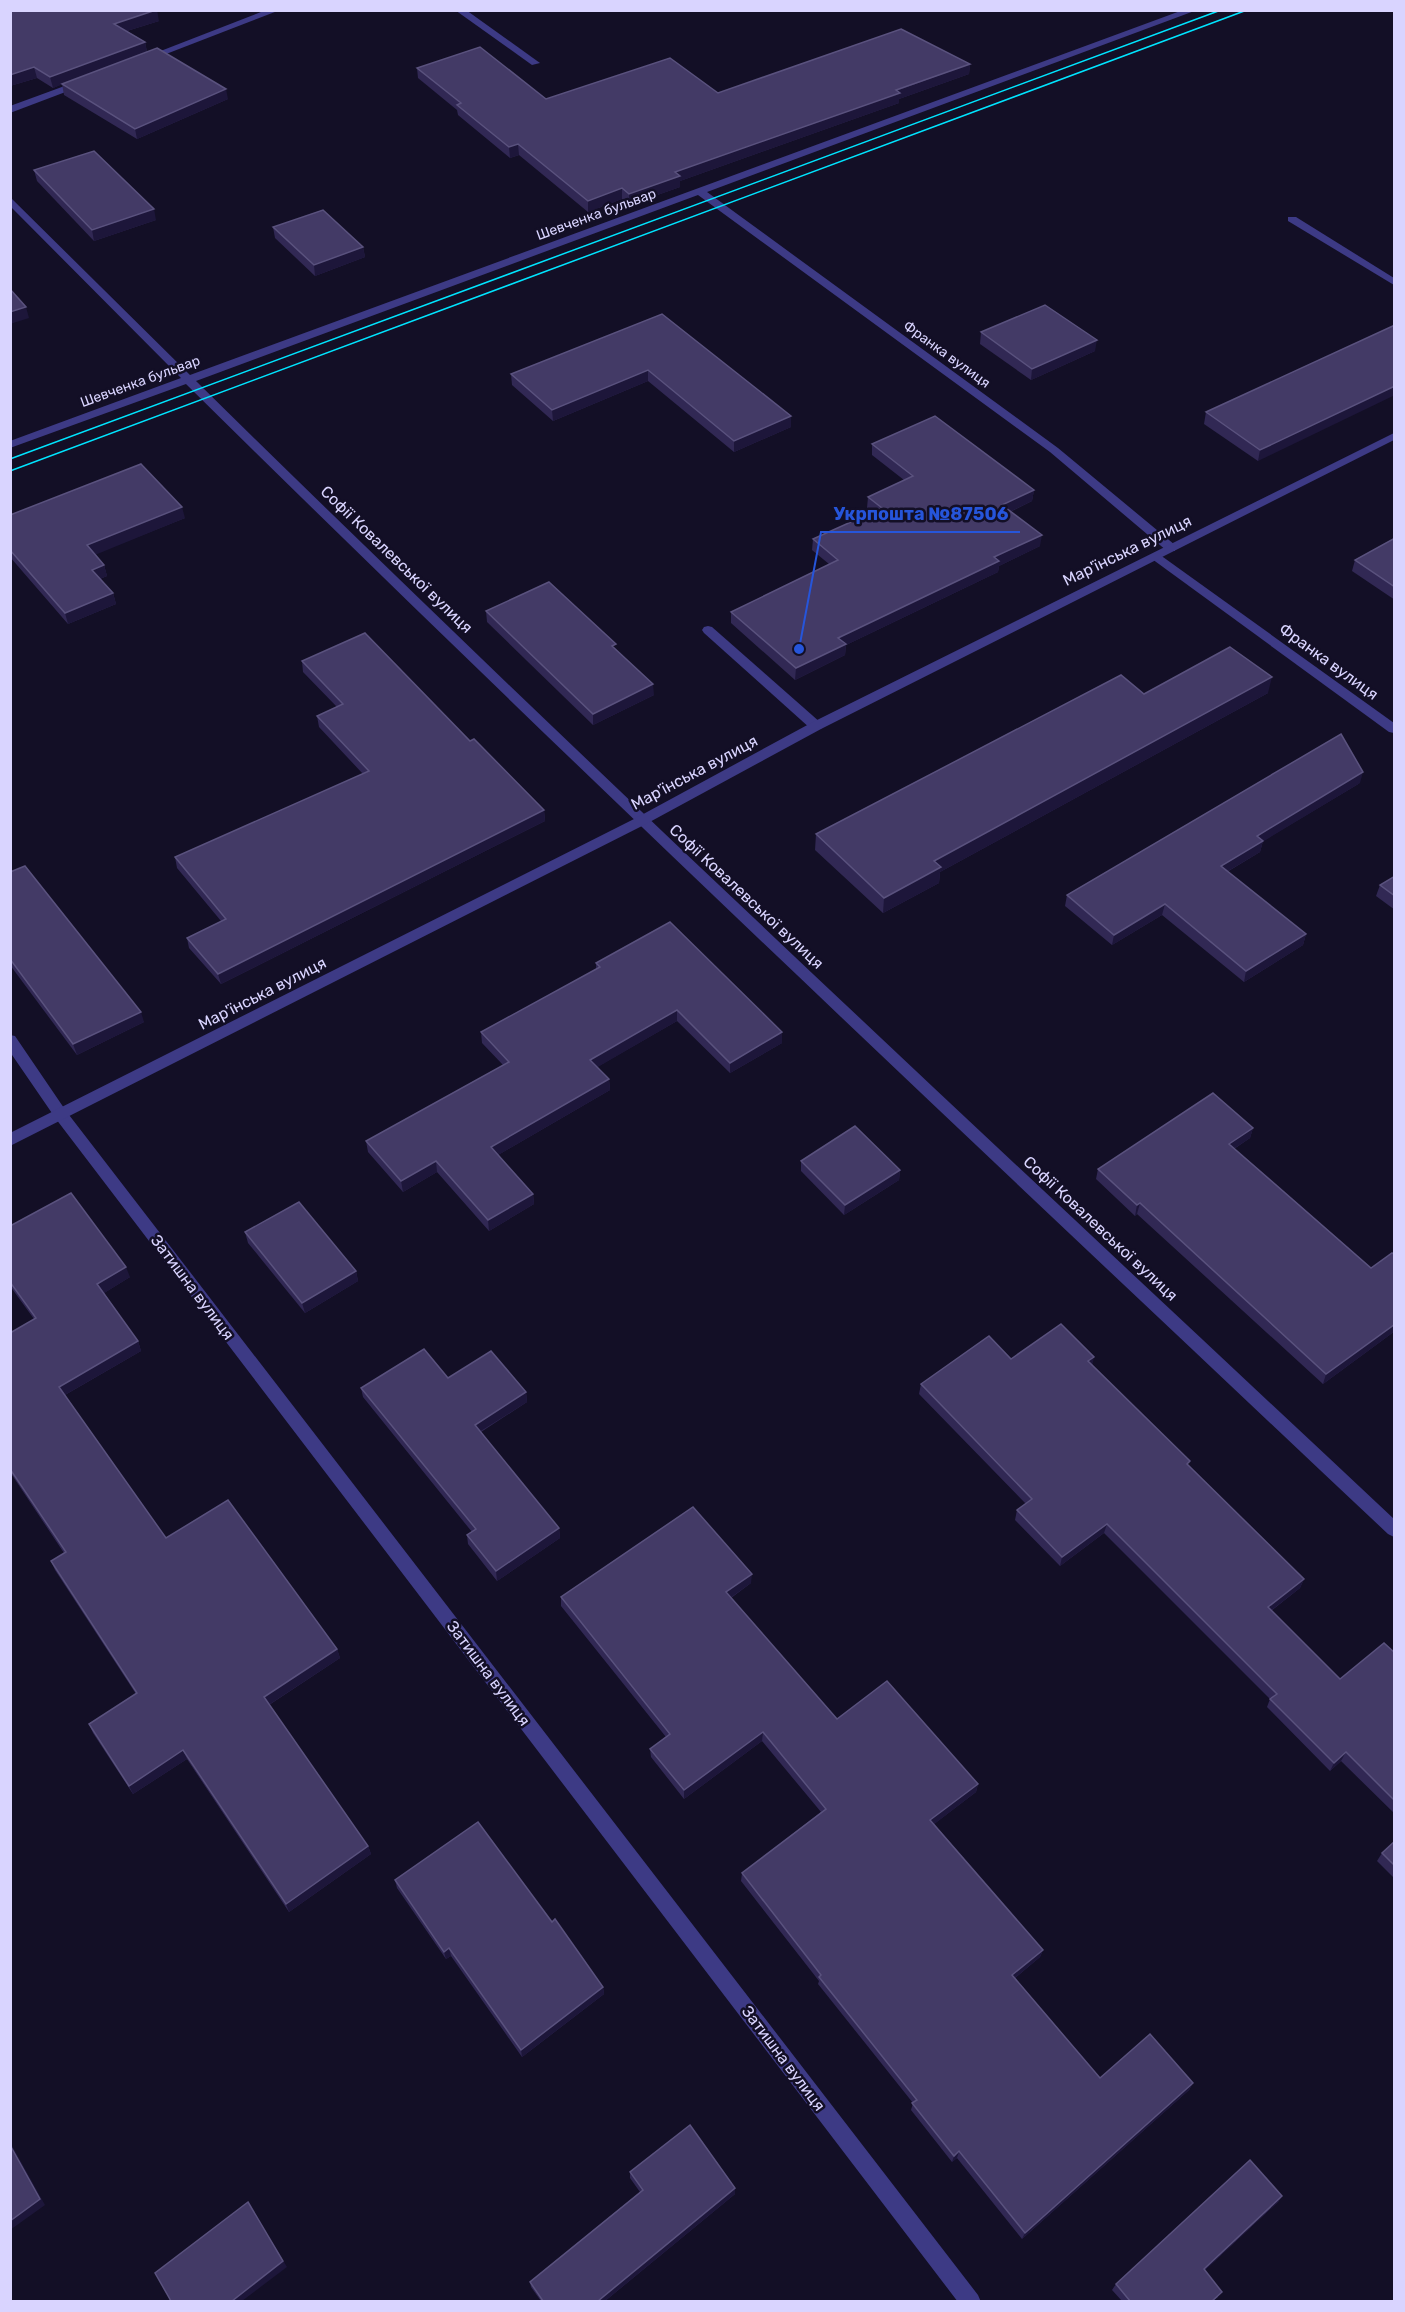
<svg xmlns="http://www.w3.org/2000/svg" width="1405" height="2312" viewBox="0 0 1405 2312" font-family="Rubik,sans-serif">
<style>
.lines{fill:none;stroke-linecap:round;stroke-linejoin:round}
.service{fill:#3d3a85;fill-rule:evenodd}
.minor{fill:#3d3a85;fill-rule:evenodd}
.tertiary{fill:#3d3a85;fill-rule:evenodd}
.tram{stroke:#00e5ff;stroke-width:1.5}
.wall{fill:#312854}
.shaded-wall{fill:#1d163a}
.building{fill:#433a66;stroke:#5a527e;stroke-width:1.5}
.labels{text-anchor:middle;stroke-width:5;stroke-linejoin:round;paint-order:stroke}
.far-street-label{font-size:14px;fill:#d9d4ff;stroke:#130f26}
.street-label{font-size:16px;fill:#d9d4ff;stroke:#130f26}
.leader{fill:none;stroke:#2655da;stroke-width:2}
.callout-dot{fill:#2655da;stroke:#130f26;stroke-width:2}
.callout-label{font-size:18px;text-anchor:middle;font-weight:bold;fill:#2655da;stroke:#130f26;stroke-width:5;stroke-linejoin:round;paint-order:stroke}
</style>
<rect width="100%" height="100%" fill="#130f26"/>
<g class="lines">
<!-- service -->
<g class="service">
<path d="M1288,217H1296L1394,278V285L1288,221Z"/>
<path d="M708,626L712,627L821,723L822,726L821,729H811L704,633L702,630L704,627Z"/>
</g>
<!-- minor -->
<g class="minor">
<path d="M266,10H280L148,61L140,59Z"/>
<path d="M455,10H466L540,63L532,65Z"/>
<path d="M1183,10H1197L707,192L1058,448L1175,545V551H1167L1050,452L698,195L196,381C588,767 992,1142 1394,1519V1537L1388,1534C985,1154 581,774 186,384L10,448V441L181,378L10,206V197L190,375Z"/>
<path d="M81,80L86,83L84,85L10,113V106Z"/>
<path d="M1156,552L1394,723V733L1389,732L1152,559L1150,556Z"/>
<path d="M10,1035L15,1036L66,1111L978,2295L981,2302H958L56,1119L10,1052Z"/>
</g>
<!-- tertiary -->
<path class="tertiary" d="M1394,433V440L821,729L646,824L10,1146V1133L636,818L811,723Z"/>
<!-- tram -->
<g class="tram">
<path d="M10,459L1221,10"/>
<path d="M10,471L1247,10"/>
</g>
</g>
<!-- wall -->
<g class="wall">
<path d="M10,10L159,21L127,31L145,42L147,52L228,99L137,139L64,95L62,84L53,88L37,78L10,86Z"/>
<path d="M970,64L969,74L899,99V103L680,181V187L629,205L622,199L588,212L519,155L510,158L458,115L457,110L418,78L417,68L546,99L718,93Z"/>
<path d="M34,170L156,220L94,241L37,181Z"/>
<path d="M273,227L363,247L365,257L315,276L275,238Z"/>
<path d="M662,314L791,416V427L734,452L648,381L553,421L512,385L511,374Z"/>
<path d="M1395,325L1258,461L1204,424L1206,412Z"/>
<path d="M981,332L1095,351L1031,380L980,344Z"/>
<path d="M872,444L1034,490L1032,501L1010,512L1040,546L999,566L998,572L846,645L845,655L795,680L731,623V612L829,564L812,550L813,539L872,513L867,508L868,497L904,480L872,455Z"/>
<path d="M10,515L185,518L95,554L104,565L107,576L100,579L113,593L116,604L68,624L10,557Z"/>
<path d="M1395,538V600L1352,571L1355,560Z"/>
<path d="M486,611L654,695L593,725L487,622Z"/>
<path d="M302,661L470,741L544,810L545,821L221,984L189,948L187,938L221,921L177,868L175,857L363,774L319,727L317,716L337,707L303,672Z"/>
<path d="M1268,693L940,872L939,883L883,913L815,850L816,834L1144,694Z"/>
<path d="M1360,783L1263,841L1260,852L1227,872L1306,934L1303,945L1244,982L1162,915L1112,945L1065,906L1067,895Z"/>
<path d="M10,872L144,1022L77,1055L10,965Z"/>
<path d="M1395,876V910L1376,896L1380,885Z"/>
<path d="M596,963L782,1032V1043L730,1073L677,1021L597,1067L609,1079L610,1090L498,1155L533,1194L534,1204L489,1231L437,1172L403,1192L368,1152L366,1141L503,1065L482,1043L481,1032L596,969Z"/>
<path d="M1253,1128L1250,1138L1234,1149L1371,1268L1395,1255V1331L1323,1384L1137,1214L1135,1216L1096,1179L1098,1169Z"/>
<path d="M801,1161L900,1170L899,1180L844,1215L801,1171Z"/>
<path d="M10,1226L130,1277L104,1293L138,1341L141,1351L65,1395L166,1538L337,1649L340,1658L269,1705L368,1846L371,1854L289,1912L187,1759L133,1794L93,1733L89,1724L136,1694L55,1570L51,1561L64,1553L10,1472V1333L34,1319L10,1286Z"/>
<path d="M245,1232L356,1271L358,1281L305,1313L248,1243Z"/>
<path d="M1011,1359L1092,1366L1189,1466L1304,1579L1300,1588L1271,1611L1340,1679L1395,1653V1814L1341,1761L1330,1771L1267,1707L1270,1699L1104,1533L1060,1566L1015,1520L1017,1510L1026,1504L919,1394L921,1384Z"/>
<path d="M361,1388L526,1392L527,1402L481,1432L559,1528L560,1538L497,1581L468,1544L467,1535L472,1532L363,1397Z"/>
<path d="M751,1583L731,1598L837,1719L978,1784L976,1792L934,1824L1043,1950L1040,1957L1015,1978L1100,2078L1193,2083L1189,2090L1022,2239L957,2158L952,2162L911,2110L913,2103L818,1984L819,1981L741,1881L742,1873L821,1812L762,1741L684,1799L651,1757L650,1749L666,1737L561,1606V1597Z"/>
<path d="M1395,1841V1879L1377,1861L1382,1853Z"/>
<path d="M395,1880L552,1922L603,1987L604,1994L522,2057L451,1956L446,1959L397,1888Z"/>
<path d="M630,2172L735,2194L605,2301H541L531,2287L530,2282L640,2192L630,2178Z"/>
<path d="M1282,2196L1278,2202L1205,2270L1218,2297L1213,2301H1122L1112,2290L1116,2284Z"/>
</g>
<!-- shaded-wall -->
<g class="shaded-wall">
<path d="M157,10L159,21L117,34L114,24Z"/>
<path d="M145,42L147,52L53,88L50,77Z"/>
<path d="M970,64L969,74L899,99V103L680,181V187L629,205V194L675,172Z"/>
<path d="M34,67L37,78L10,86V75Z"/>
<path d="M226,89L228,99L137,139L135,129Z"/>
<path d="M518,144L519,155L510,158L509,147Z"/>
<path d="M622,188V199L588,212V201Z"/>
<path d="M154,209L156,220L94,241L92,230Z"/>
<path d="M363,247L365,257L315,276L314,265Z"/>
<path d="M26,307L29,318L10,324V312Z"/>
<path d="M1097,340L1095,351L1031,380L1032,369Z"/>
<path d="M648,370V381L553,421L552,410Z"/>
<path d="M1395,386V395L1258,461L1260,450Z"/>
<path d="M791,416V427L734,452V441Z"/>
<path d="M1034,490L1032,501L1001,516L1002,505Z"/>
<path d="M182,507L185,518L90,557L87,545Z"/>
<path d="M1042,535L1040,546L999,566L998,572L846,645L845,655L795,680L796,668L838,638L994,557Z"/>
<path d="M104,565L107,576L95,581L92,570Z"/>
<path d="M113,593L116,604L68,624L65,613Z"/>
<path d="M1272,677L1268,693L940,872L939,883L883,913L884,898L934,861Z"/>
<path d="M653,684L654,695L593,725V714Z"/>
<path d="M1363,772L1360,783L1254,847L1257,836Z"/>
<path d="M544,810L545,821L221,984L218,974Z"/>
<path d="M1263,841L1260,852L1218,877L1221,866Z"/>
<path d="M1165,904L1162,915L1112,945L1114,935Z"/>
<path d="M1306,934L1303,945L1244,982L1246,971Z"/>
<path d="M677,1010V1021L591,1071L590,1060Z"/>
<path d="M141,1012L144,1022L77,1055L73,1044Z"/>
<path d="M782,1032V1043L730,1073V1063Z"/>
<path d="M609,1079L610,1090L493,1158L491,1147Z"/>
<path d="M1253,1128L1250,1138L1226,1154L1229,1144Z"/>
<path d="M436,1161L437,1172L403,1192L401,1181Z"/>
<path d="M900,1170L899,1180L844,1215L845,1205Z"/>
<path d="M533,1194L534,1204L489,1231L488,1220Z"/>
<path d="M1140,1203L1137,1214L1135,1216L1137,1205Z"/>
<path d="M126,1267L130,1277L101,1295L97,1284Z"/>
<path d="M356,1271L358,1281L305,1313L302,1303Z"/>
<path d="M1395,1324V1331L1323,1384L1326,1374Z"/>
<path d="M138,1341L141,1351L63,1396L59,1387Z"/>
<path d="M1094,1357L1092,1367L1088,1361Z"/>
<path d="M526,1392L527,1402L476,1434L475,1425Z"/>
<path d="M1107,1524L1104,1533L1060,1566L1062,1557Z"/>
<path d="M559,1528L560,1538L497,1581L496,1571Z"/>
<path d="M752,1574L751,1583L726,1601V1592Z"/>
<path d="M1304,1579L1300,1588L1264,1616L1268,1607Z"/>
<path d="M337,1649L340,1658L267,1706L264,1697Z"/>
<path d="M763,1732L762,1741L684,1799V1790Z"/>
<path d="M183,1750L187,1759L133,1794L129,1786Z"/>
<path d="M1346,1752L1341,1761L1330,1771L1334,1763Z"/>
<path d="M978,1784L976,1792L929,1828L930,1820Z"/>
<path d="M368,1846L371,1854L289,1912L286,1904Z"/>
<path d="M449,1948L451,1956L446,1959L444,1952Z"/>
<path d="M1043,1950L1040,1957L1010,1982L1012,1975Z"/>
<path d="M603,1987L604,1994L522,2057L521,2050Z"/>
<path d="M1193,2083L1189,2090L1022,2239L1025,2233Z"/>
<path d="M10,2142L45,2205L10,2230Z"/>
<path d="M959,2151L957,2158L952,2162L954,2156Z"/>
<path d="M735,2188V2194L605,2301H598Z"/>
<path d="M1282,2196L1278,2202L1200,2275L1204,2269Z"/>
<path d="M248,2202L287,2267L242,2301H232Z"/>
</g>
<!-- building -->
<g class="building">
<path d="M10,10H156L114,24L145,42L50,77L34,67L10,75Z"/>
<path d="M901,29L970,64L896,90L900,93L675,172L680,176L629,194L622,188L588,201L518,144L509,147L457,105L461,103L417,68L480,47L546,99L670,58L718,93Z"/>
<path d="M157,48L226,89L135,129L62,84Z"/>
<path d="M94,151L154,209L92,230L34,170Z"/>
<path d="M323,210L363,247L314,265L273,227Z"/>
<path d="M10,289L26,307L10,312Z"/>
<path d="M1045,305L1097,340L1032,369L981,332Z"/>
<path d="M662,314L791,416L734,441L648,370L552,410L511,374Z"/>
<path d="M1395,325V386L1260,450L1206,412Z"/>
<path d="M935,416L1034,490L1002,505L1042,535L994,557L999,561L838,638L846,644L796,668L731,612L838,560L813,539L882,508L868,497L913,476L872,444Z"/>
<path d="M141,464L182,507L87,545L104,565L92,570L113,593L65,613L10,550V515Z"/>
<path d="M1395,538V587L1355,560Z"/>
<path d="M549,582L616,644L612,646L653,684L593,714L486,611Z"/>
<path d="M365,633L470,741L474,739L544,810L218,974L187,938L226,919L175,857L369,771L317,716L343,704L302,661Z"/>
<path d="M1230,647L1272,677L934,861L941,867L884,898L816,834L1121,675L1144,694Z"/>
<path d="M1341,734L1363,772L1257,836L1263,841L1221,866L1306,934L1246,971L1165,904L1114,935L1067,895Z"/>
<path d="M25,866L141,1012L73,1044L10,959V872Z"/>
<path d="M1395,876V896L1380,885Z"/>
<path d="M670,922L782,1032L730,1063L677,1010L590,1060L609,1079L491,1147L533,1194L488,1220L436,1161L401,1181L366,1141L509,1062L481,1032L600,967L596,963Z"/>
<path d="M1213,1093L1253,1128L1229,1144L1371,1268L1392,1253L1395,1255V1324L1326,1374L1140,1203L1137,1205L1098,1169Z"/>
<path d="M855,1126L900,1170L845,1205L801,1161Z"/>
<path d="M71,1193L126,1267L97,1284L138,1341L59,1387L166,1538L228,1500L337,1649L264,1697L368,1846L286,1904L183,1750L129,1786L89,1724L137,1693L51,1561L66,1552L10,1469V1333L36,1318L10,1282V1226Z"/>
<path d="M299,1202L356,1271L302,1303L245,1232Z"/>
<path d="M1061,1324L1094,1357L1088,1361L1190,1461L1187,1464L1304,1579L1268,1607L1340,1679L1384,1643L1395,1653V1801L1346,1752L1334,1763L1270,1699L1277,1694L1107,1524L1062,1557L1017,1510L1032,1499L921,1384L989,1336L1011,1359Z"/>
<path d="M424,1349L448,1378L491,1351L526,1392L475,1425L559,1528L496,1571L467,1535L476,1529L361,1388Z"/>
<path d="M693,1507L752,1574L726,1592L837,1719L887,1681L978,1784L930,1820L1043,1950L1012,1975L1100,2078L1150,2034L1193,2083L1025,2233L959,2151L954,2156L912,2103L917,2100L819,1977L821,1975L742,1873L826,1809L763,1732L684,1790L650,1749L670,1734L561,1597Z"/>
<path d="M478,1822L552,1922L555,1919L603,1987L521,2050L449,1948L444,1952L395,1880Z"/>
<path d="M1395,1841V1866L1382,1853Z"/>
<path d="M690,2125L735,2188L598,2301H543L530,2282L643,2190L630,2172Z"/>
<path d="M10,2145L40,2199L10,2221Z"/>
<path d="M1250,2160L1282,2196L1204,2269L1222,2292L1212,2301H1130L1116,2284Z"/>
<path d="M248,2202L283,2261L232,2301H171L155,2273Z"/>
</g>
<g class="labels">
<!-- far-street labels -->
<g class="far-street-label">
<text transform="translate(596 214) rotate(-20)" y="5">Шевченка бульвар</text>
<text transform="translate(947 354) rotate(36)" y="5">Франка вулиця</text>
<text transform="translate(140 381) rotate(-20)" y="5">Шевченка бульвар</text>
</g>
<!-- street labels -->
<g class="street-label">
<text transform="translate(1127 550) rotate(-26)" y="6">Мар'їнська вулиця</text>
<text transform="translate(397 559) rotate(44)" y="6">Софії Ковалевської вулиця</text>
<text transform="translate(1329 661) rotate(36)" y="6">Франка вулиця</text>
<text transform="translate(694 772) rotate(-28)" y="6">Мар'їнська вулиця</text>
<text transform="translate(747 896) rotate(43)" y="6">Софії Ковалевської вулиця</text>
<text transform="translate(262 993) rotate(-27)" y="6">Мар'їнська вулиця</text>
<text transform="translate(1101 1228) rotate(43)" y="6">Софії Ковалевської вулиця</text>
<text transform="translate(193 1287) rotate(53)" y="6">Затишна вулиця</text>
<text transform="translate(489 1673) rotate(53)" y="6">Затишна вулиця</text>
<text transform="translate(784 2058) rotate(53)" y="6">Затишна вулиця</text>
</g>
</g>
<!-- callouts -->
<path class="leader" d="M799 649L821 532H1020"/>
<circle class="callout-dot" cx="799" cy="649" r="6"/>
<g class="callout-label">
<text x="921" y="520">Укрпошта №87506</text>
</g>
<!-- border -->
<rect width="1405" height="2312" fill="none" stroke="#d9d4ff" stroke-width="24"/>
</svg>
